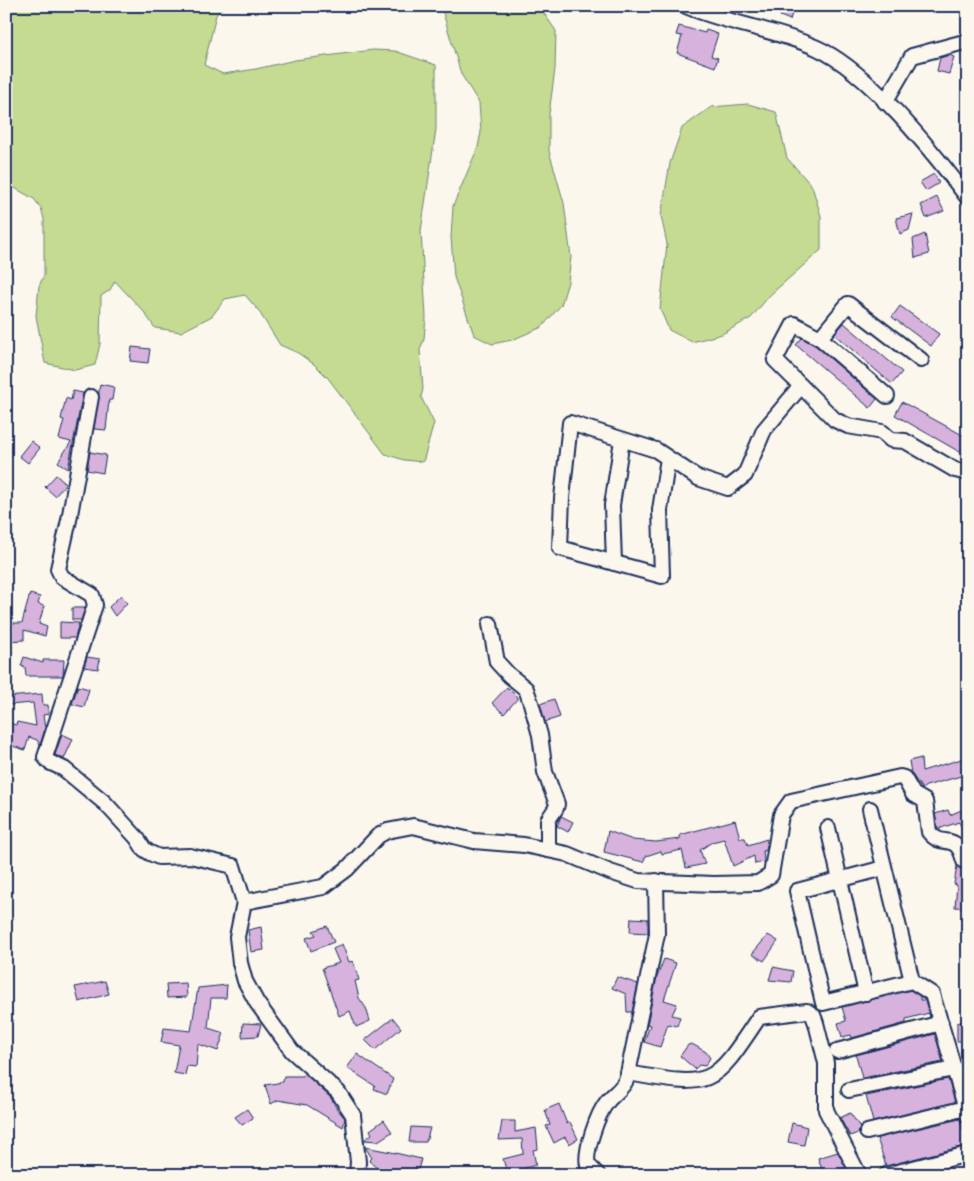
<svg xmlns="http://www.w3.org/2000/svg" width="974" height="1181" viewBox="0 0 974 1181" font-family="'Balsamiq Sans',sans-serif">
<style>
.green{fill:#c4db91;stroke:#708578}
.building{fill:#d6b2dd;stroke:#1b2f5e}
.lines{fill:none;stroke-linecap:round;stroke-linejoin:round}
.minor-casing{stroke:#1b2f5e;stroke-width:18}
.minor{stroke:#fbf7ec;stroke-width:14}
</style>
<rect width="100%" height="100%" fill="#fbf7ec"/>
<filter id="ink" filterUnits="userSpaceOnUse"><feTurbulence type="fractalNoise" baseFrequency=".02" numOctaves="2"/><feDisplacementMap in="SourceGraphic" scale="10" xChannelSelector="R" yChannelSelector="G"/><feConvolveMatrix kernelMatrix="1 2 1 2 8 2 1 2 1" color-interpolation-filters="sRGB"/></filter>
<g filter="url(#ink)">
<!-- green -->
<g class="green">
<path d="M6,6H224L216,15L204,65L223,74L256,69L295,60L373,50L395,51L436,65V129L421,231L426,317L424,339L420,350L423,389L421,397L434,423L423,462L404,460L385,454L328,378L315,365L298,353L280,345L258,310L245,295L225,299L212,316L181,332L155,328L144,312L115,281L110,290L101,296L100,344L95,365L75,370L45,363L36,316L39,286L44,275V219L41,208L34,199L6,183Z"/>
<path d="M441,6H539L556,31L555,69L549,114V151L564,203L571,257L568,282L561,305L542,327L512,340L492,344L474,335L454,277L451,237L453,206L478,147L481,132L479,103L461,74Z"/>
<path d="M748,104L776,112L787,158L812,186L821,216V250L770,295L751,318L722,334L692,342L669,330L660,309L667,244L661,216L670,163L682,128L711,107Z"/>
</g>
<!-- building -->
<g class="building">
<path d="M783,6H794L790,20L780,16Z"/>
<path d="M679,26L705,33L706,30L718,34L711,56L718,58L715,67L677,53L682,36L676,35Z"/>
<path d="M949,55L954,57L949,74L937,71L940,58Z"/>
<path d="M934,174L939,183L926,191L920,182Z"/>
<path d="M937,197L944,211L926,218L921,205Z"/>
<path d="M913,214L909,230L900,234L896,218Z"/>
<path d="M925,234L929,254L915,258L913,239Z"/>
<path d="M900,306L939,334L931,346L892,317Z"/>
<path d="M844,323L902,372L892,384L834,334Z"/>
<path d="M802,338L816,346L877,399L870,408L796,345Z"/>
<path d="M132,347L150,349L148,363L130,361Z"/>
<path d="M100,384L114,387L112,400H109L106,430L94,429Z"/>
<path d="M73,391L83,393L68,469L58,462L71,442L59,439L64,420L61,419L66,398L71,400Z"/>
<path d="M902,402L968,438V449L965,455L895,415Z"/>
<path d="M31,441L40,448L28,463L19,456Z"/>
<path d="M90,452L106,455L103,473L87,470Z"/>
<path d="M56,475L66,484L55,496L45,487Z"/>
<path d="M30,594L40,597L38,604L44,606L39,624L47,627L45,636L24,630V640L6,641V623H22Z"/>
<path d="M121,595L127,603L115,616L109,607Z"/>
<path d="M72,608H85L81,620H72Z"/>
<path d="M60,622L79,623L75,638H60Z"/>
<path d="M24,657L43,663V660H64L63,676H26L25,667L21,666Z"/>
<path d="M87,657L100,659L98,669L84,667Z"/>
<path d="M78,686L89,689L84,707L72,704Z"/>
<path d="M507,687L518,698L504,714L492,703Z"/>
<path d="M42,694L43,705H48L49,714L43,715L45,729L40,745L37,740L29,737L25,750L6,744V722L16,725L17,722L36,726L33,703L8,705L7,697Z"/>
<path d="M554,699L560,717L545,722L540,704Z"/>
<path d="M62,734L73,739L64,759L55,755Z"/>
<path d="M968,757V774L926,786L922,789L911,773L909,761L921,758L922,771Z"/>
<path d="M968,807V842L959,822L938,829L935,814L948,810L950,815Z"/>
<path d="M561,816L573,822L568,832L557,826Z"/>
<path d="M735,820L740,838H745L748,845L767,839L766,850L763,851L764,862L755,864L754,856L733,866L724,839L712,842L700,850L705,864L686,868L682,850L662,854L661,851L646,856L643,862L604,852L608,831L633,840L656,842L680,839V835Z"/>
<path d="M957,866L968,870L965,897L968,898V908L955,907L957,885L954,884Z"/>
<path d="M631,918L648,919V933L630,932Z"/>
<path d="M327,926L334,942L311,951L306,938L316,935L313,931Z"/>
<path d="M261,927L264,950L251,952L248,930Z"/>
<path d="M768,935L778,941L764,961L752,954Z"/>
<path d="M342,944L349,962L353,961L359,980L355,981L359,998L366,1008L370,1021L356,1027L350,1011L339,1016L322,968L339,963L333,949Z"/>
<path d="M664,959L676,963L664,1000L677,1004L672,1015L680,1017L677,1026L668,1024L660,1047L644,1042L650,1025L647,1024L657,977Z"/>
<path d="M773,967L793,971L791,982L769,980Z"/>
<path d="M617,977L638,984L632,1012H627L626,994L612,988Z"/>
<path d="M105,981L109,994L79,1002L75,987Z"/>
<path d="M186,983L187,997L167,998L166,984Z"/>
<path d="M227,985L226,998H211L208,1028L224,1033L218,1051L198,1044L196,1067L187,1066L185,1075L174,1073L179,1045L161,1042L164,1028L191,1031L198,988Z"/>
<path d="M910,990L920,996V1000H925L929,1013L906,1019V1023L852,1038L851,1035L842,1037L838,1023L846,1021L842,1007Z"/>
<path d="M393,1018L401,1028L375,1050L365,1040Z"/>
<path d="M968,1020V1041H957V1023Z"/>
<path d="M243,1023L261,1024L258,1036L242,1037Z"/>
<path d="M935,1034L943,1062L862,1078L856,1055Z"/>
<path d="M692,1044L706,1052L710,1058L705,1066L699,1065L695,1069L680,1056L688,1045Z"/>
<path d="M357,1054L393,1079L387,1094L374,1089L375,1086L347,1068Z"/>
<path d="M304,1073L331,1098L337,1109L345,1118L343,1127L307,1105L278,1100L271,1104L265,1085L283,1082L284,1076H303Z"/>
<path d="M948,1079L955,1102L873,1122L866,1096Z"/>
<path d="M559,1104L567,1124L570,1122L578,1139L569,1144L565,1137L554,1143L546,1126L550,1125L545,1110Z"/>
<path d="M247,1109L253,1118L242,1125L235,1117Z"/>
<path d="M850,1113L860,1127L858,1133L850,1136L840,1118Z"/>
<path d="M960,1119L968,1145L886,1166L877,1138Z"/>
<path d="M384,1120L392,1132L378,1141L364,1140L372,1134L370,1130Z"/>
<path d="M502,1121H515V1132L536,1128L538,1149L533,1150L536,1165L507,1173L503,1159L523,1154L522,1139L499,1140Z"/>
<path d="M792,1123L807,1127L804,1145L788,1142Z"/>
<path d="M411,1127L430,1128L426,1142H409Z"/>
<path d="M365,1147L391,1152L421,1159L418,1170L415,1169L413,1175L384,1168L380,1171L369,1161L372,1158Z"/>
<path d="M838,1152L847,1170L824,1175L818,1158Z"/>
</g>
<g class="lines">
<defs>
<g id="minor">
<path d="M686,6C728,24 775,29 817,48C868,71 934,153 968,198"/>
<path d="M885,102L912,56L968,41"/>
<path d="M820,338L848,304L921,360"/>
<path d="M887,396L820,338L794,324L775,360L835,420L848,426L882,432L891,440L905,441L955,470L968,473"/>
<path d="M91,397L69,520L58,569L62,577L92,595L95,605L45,757L49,762L64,769L105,803L137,838L144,849L150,853L159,857L190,856L233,866L244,902L237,937L240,963L245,981L257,1003L292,1051L338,1092L353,1115L358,1162L357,1175"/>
<path d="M668,458L660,510L662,576L560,548L562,498L570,423L656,450L698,478L728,488L745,475L764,430L801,386"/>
<path d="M614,563L612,505L622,440"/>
<path d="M490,624L497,662L509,675L526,689L531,703L540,735L545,772L557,804L556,808L548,820V850"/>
<path d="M870,809L912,981"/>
<path d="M828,828L866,993"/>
<path d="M884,868L797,891L823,1003L912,981L932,994L968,1116"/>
<path d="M244,902L323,887L347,869L378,836L387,831L413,826L474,841L524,845L567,854L610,872L638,881L714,884L758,883L771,875L781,815L791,801L900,777L904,778L913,794L925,801L929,832C943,850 956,830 964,861H968"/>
<path d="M837,1051L941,1023"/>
<path d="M628,1073C712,1088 712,1088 759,1017L807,1011L813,1015L816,1023L826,1063V1110L859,1175"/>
<path d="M849,1090L954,1069"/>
<path d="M867,1132L966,1108"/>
<path d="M598,1175L588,1165C584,1152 598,1113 607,1102C613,1094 623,1089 627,1078L657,934L656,881"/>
<path d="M886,1175L968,1154"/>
</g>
</defs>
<!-- minor casing -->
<use href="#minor" class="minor-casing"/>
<!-- minor -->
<use href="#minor" class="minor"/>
</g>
</g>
<!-- margin -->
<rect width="974" height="1181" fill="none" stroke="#fbf7ec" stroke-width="25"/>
<rect x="12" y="12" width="949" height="1156" fill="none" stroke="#1b2f5e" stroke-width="2" filter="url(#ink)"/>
</svg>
